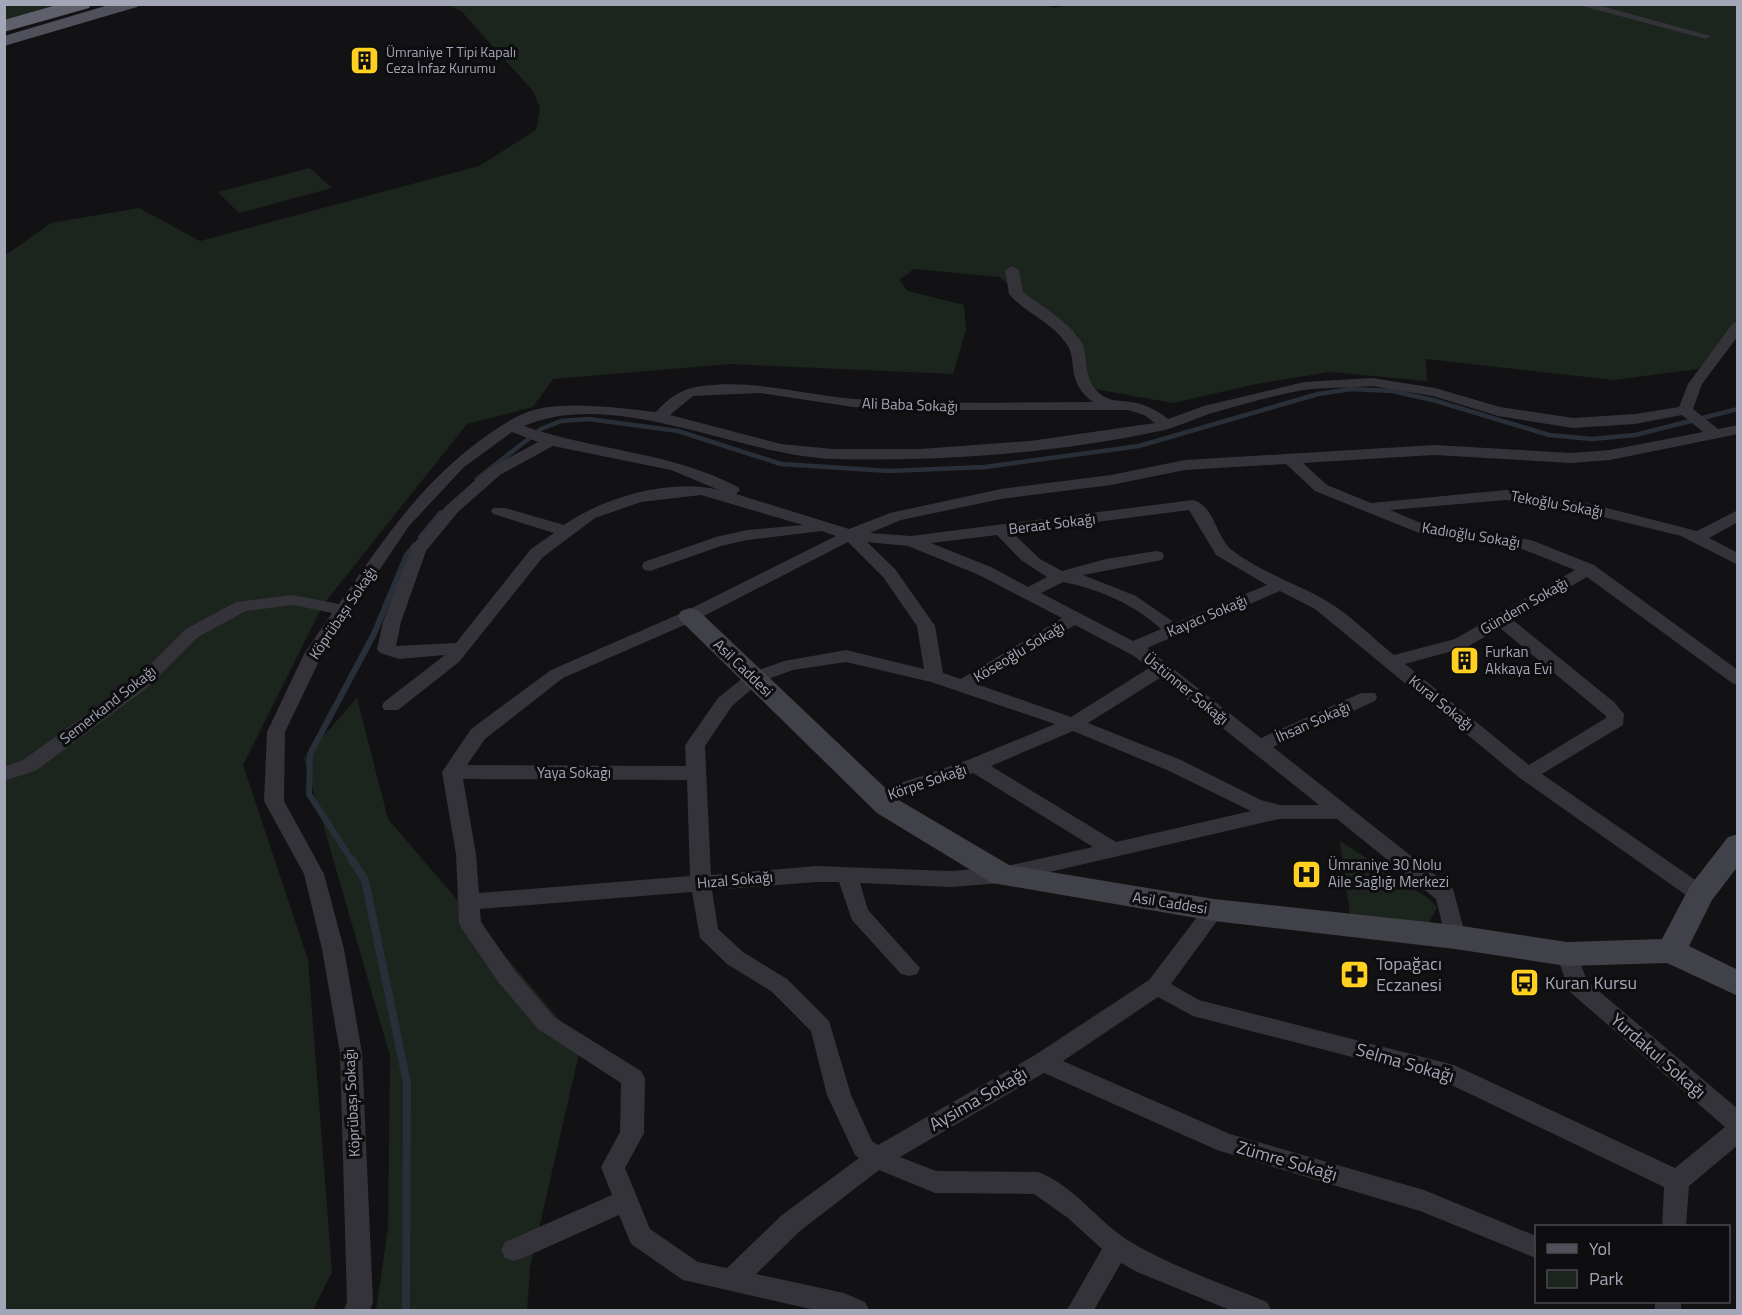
<svg xmlns="http://www.w3.org/2000/svg" width="1742" height="1315" viewBox="0 0 1742 1315" font-family="'Titillium Web',sans-serif">
<style>
.green{fill:#1c241e}
.lines{fill:none;stroke-linecap:round;stroke-linejoin:round}
.stream-far2{stroke:#282f39;stroke-width:4.5}
.stream-far1{stroke:#282f39;stroke-width:6}
.stream{stroke:#282f39;stroke-width:8}
.street{fill:#333339;fill-rule:evenodd}
.secondary{fill:#414249;fill-rule:evenodd}
.primary{fill:#4f5059;fill-rule:evenodd}
.highway{fill:#5f606b;fill-rule:evenodd}
.labels{text-anchor:middle;stroke-width:6;stroke-linejoin:round;paint-order:stroke}
.far-poi-label{font-size:14px;fill:#a3a6b6;stroke:#0e0d0f;text-anchor:start}
.street-label{font-size:15px;fill:#a3a6b6;stroke:#0e0d0f}
.poi-label{font-size:15px;fill:#a3a6b6;stroke:#0e0d0f;text-anchor:start}
.near-poi-label{font-size:18px;fill:#a3a6b6;stroke:#0e0d0f;text-anchor:start}
.near-street-label{font-size:18px;fill:#a3a6b6;stroke:#0e0d0f}
</style>
<rect width="100%" height="100%" fill="#121214"/>
<!-- green -->
<g class="green">
<path d="M1040,4L1053,8L1074,4L1737,5V328L1698,369L1614,380L1426,359L1427,381L1330,372L1256,384L1173,403L1088,388L1078,335L999,277L914,269L899,280L908,291L964,305L966,330L953,374L729,364L553,379L533,407L467,424L323,605L243,765L308,960L332,1272L313,1310H5L4,256L51,223L139,208L200,241L479,166L536,130L540,108L533,91L462,12L449,5Z"/>
<path d="M5,5H61L5,20Z"/>
<path d="M310,168L332,188L239,213L218,192Z"/>
<path d="M357,698L388,819L581,1045L530,1268L527,1310H376L388,1228L390,1056L304,758Z"/>
<path d="M1340,841L1428,898L1437,907L1429,923L1350,915Z"/>
</g>
<g class="lines">
<!-- stream-far2 -->
<path class="stream-far2" d="M477,479L541,429L561,421L589,419L678,431L781,464L889,471L985,467L1139,446L1318,394L1351,389L1392,391L1433,400L1549,435L1592,439L1635,435L1738,409"/>
<!-- stream-far1 -->
<g class="stream-far1">
<path d="M421,537L441,513"/>
<path d="M353,862L309,794L310,754L374,634L407,555L415,545"/>
</g>
<!-- stream -->
<path class="stream" d="M352,860L365,880L407,1083L406,1310"/>
<!-- street -->
<g class="street">
<path d="M1575,4H1594L1711,36L1706,39Z"/>
<path d="M1012,266L1019,270L1023,292C1040,305 1072,324 1082,343C1089,359 1083,377 1097,391C1108,402 1117,400 1131,402C1145,404 1157,410 1168,419L1204,406L1304,382L1372,378L1435,388L1500,407L1573,418L1635,414L1679,407L1688,384L1733,323L1738,322V336L1702,384L1693,409L1718,429L1738,425V434L1610,460L1571,463L1434,455L1303,463L1327,485L1371,503L1506,490L1587,503L1697,531L1738,510V522L1709,538L1738,553V565L1681,536L1587,513L1506,500L1390,510L1428,526L1531,540L1594,565L1738,670V685L1732,683L1587,577L1513,620L1614,702L1624,714L1623,725L1542,774L1707,888L1710,894L1707,900L1700,902L1693,900L1521,779L1315,609L1280,591L1147,648L1261,738L1361,693H1375L1377,697L1375,701L1273,747L1453,889L1466,937L1463,943L1455,945L1447,943L1436,899L1337,819H1279L1002,883L951,887L860,883L868,910L920,968L917,974L909,976L901,974L852,920L839,882H816L712,890L718,929L743,952L787,979L829,1021L851,1095L872,1141L878,1145L1035,1055L1149,980L1207,904L1214,902L1221,904L1225,910L1171,984L1199,1000L1454,1065L1675,1168L1725,1127L1570,992L1556,954L1559,948L1567,946L1575,948L1587,981L1738,1109V1145L1689,1186L1686,1226H1662L1664,1187L1441,1080L1193,1016L1158,997L1063,1061L1230,1134L1424,1190L1536,1236V1258L1420,1211L1217,1150L1044,1073L900,1157L936,1171L1038,1172C1075,1186 1097,1221 1129,1241C1172,1267 1221,1283 1267,1302L1271,1310H1230L1137,1272L1121,1263L1094,1310H1067L1102,1249L1068,1218L1034,1194L935,1193L879,1170L800,1231L756,1274L844,1293L865,1302L869,1310H815L683,1280L631,1244L619,1215L523,1258L514,1261L505,1258L501,1250L505,1242L612,1195L601,1167L620,1132L621,1083L538,1029L499,983L462,929L459,923L456,854L442,772L471,729L551,670L684,612L836,536L822,531L747,540L721,546L650,571L644,570L642,566L644,562L716,537L747,530L803,525L701,495L641,502L595,518L543,557L459,662L398,710H384L382,706L384,702L445,655L399,659L380,653L377,649L383,622L412,546L446,506L488,469L538,442L512,432L464,467L409,526L322,655L285,732L284,801L324,874L344,949L362,1053L373,1302L370,1310H344L347,1302L340,1053L322,949L304,874L264,801L267,732L304,654L332,613L293,605L246,611L198,637L148,687L37,770L4,781V767L23,760L136,679L186,629L236,602L293,595L339,604C381,543 421,483 482,439C500,426 520,412 542,408C579,402 619,408 656,412C669,397 683,388 702,386C754,379 804,395 856,399C934,405 1014,402 1093,402C1064,380 1079,361 1066,343C1052,322 1025,313 1009,294L1005,270ZM1372,386L1433,396L1498,416L1573,428L1635,424L1682,415L1703,432L1610,450L1571,453L1434,445L1185,460L1111,475L1001,489L890,513L849,529L736,494L740,490L738,487C670,451 594,451 524,426C616,387 738,456 835,459C941,462 1056,453 1160,431C1179,427 1197,417 1216,412C1244,404 1275,395 1304,390C1326,387 1350,388 1372,386ZM760,393L853,407L903,410H1128L1144,415L1155,423L1030,441L920,449H833L781,444L670,415L693,396ZM553,446L671,470L719,490C671,478 604,497 564,525L505,508H493L491,511L493,514L554,533L531,549L456,643L396,646L401,622L426,551L458,512L500,475ZM1286,464L1315,491L1419,533L1522,549L1575,570L1455,639L1394,655C1372,638 1350,614 1325,600C1295,583 1260,572 1232,550C1216,538 1215,506 1193,500L911,536L870,533L901,520L1001,499L1111,485L1185,470ZM1189,510L1216,555L1267,585L1175,623L1136,596L1083,575L1162,560L1164,556L1162,552L1156,551L1106,559L1062,571L1040,559L1013,533ZM997,535L1021,560L1047,577L1028,587L991,567L931,543ZM848,542L883,577L917,626L924,669L846,650L784,661L748,674L718,698L688,741L685,746L686,766L467,765L485,739L563,678L696,620ZM867,542L908,546L979,575L1062,618L961,679L943,673L935,626L895,569ZM1063,582C1098,589 1134,604 1161,629L1133,641L1041,593ZM1075,625L1134,656L1149,668L1071,717L979,685ZM1500,628L1606,716V718L1529,765L1405,664L1467,647ZM846,662L931,682L1055,724L968,760L872,793L869,798L872,803H886L973,773L1093,847L1002,867L951,871L816,866L711,875L705,746L732,706L760,682L793,670ZM1160,678L1319,805H1280L1261,800L1181,760L1088,723ZM1073,731L1167,770L1251,811L1116,842L991,766ZM463,779L687,780L690,876L479,893L476,854ZM692,892L700,938L727,964L771,991L811,1031L827,1095L855,1155L859,1158L782,1215L727,1268L698,1262L650,1229L625,1168L644,1133L645,1078L641,1071L554,1017L515,971L481,922L480,909Z"/>
<rect x="1655" y="1302" width="26" height="8"/>
</g>
<!-- secondary -->
<path class="secondary" d="M690,608L699,611L897,799L1009,865L1214,899L1455,925L1567,942L1662,939L1690,886L1728,837L1738,834V866L1712,900L1689,946L1738,970V996L1667,963L1567,966L1455,949L1214,921L992,883L877,813L681,621L678,616L681,611Z"/>
<!-- primary -->
<path class="primary" d="M112,4H139L137,7L4,46V36Z"/>
<!-- highway -->
<path class="highway" d="M60,4H91L89,8L4,32V20Z"/>
</g>
<!-- icons -->
<defs>
<symbol id="building-square" viewBox="-11 -11 22 22"><rect x="-9" y="-9" width="18" height="18" rx="4" fill="#ffd020" stroke="#0e0d0f"/><path d="M-4-6H4V6H1V3H-1V6H-4ZM-2.5-4.3h1.7v1.8h-1.7ZM.8-4.3h1.7v1.8H.8ZM-2.5-1h1.7V.8h-1.7ZM.8-1h1.7V.8H.8Z" fill="#111"/></symbol>
<symbol id="hospital-square" viewBox="-11 -11 22 22"><rect x="-9" y="-9" width="18" height="18" rx="4" fill="#ffd020" stroke="#0e0d0f"/><path d="M-5-5h3v3.5h4V-5h3V5h-3V1.5h-4V5h-3Z" fill="#111"/></symbol>
<symbol id="pharmacy-square" viewBox="-11 -11 22 22"><rect x="-9" y="-9" width="18" height="18" rx="4" fill="#ffd020" stroke="#0e0d0f"/><path d="M-2-6h4v4h4v4h-4v4h-4v-4h-4v-4h4Z" fill="#111"/></symbol>
<symbol id="bus-square" viewBox="-11 -11 22 22"><rect x="-9" y="-9" width="18" height="18" rx="4" fill="#ffd020" stroke="#0e0d0f"/><path d="M-5-6H5V4H4V6H2V4H-2V6H-4V4H-5ZM-3.5-4V0h7V-4ZM-3.5 1.2v1.5H-2V1.2ZM2 1.2v1.5H3.5V1.2Z" fill="#111"/></symbol>
</defs>
<g fill-rule="evenodd">
<use href="#building-square" x="348" y="44" width="33" height="33"/>
<use href="#building-square" x="1448" y="644" width="33" height="33"/>
<use href="#hospital-square" x="1290" y="858" width="33" height="33"/>
<use href="#pharmacy-square" x="1338" y="958" width="33" height="33"/>
<use href="#bus-square" x="1508" y="966" width="33" height="33"/>
</g>
<g class="labels">
<!-- far-poi labels -->
<g class="far-poi-label">
<text x="386" y="57">Ümraniye T Tipi Kapalı<tspan x="386" dy="16">Ceza İnfaz Kurumu</tspan></text>
</g>
<!-- street labels -->
<g class="street-label">
<text transform="translate(910 405) rotate(2)" y="5">Ali Baba Sokağı</text>
<text transform="translate(1557 504) rotate(10)" y="5">Tekoğlu Sokağı</text>
<text transform="translate(1052 524) rotate(-7)" y="5">Beraat Sokağı</text>
<text transform="translate(1471 535) rotate(9)" y="5">Kadıoğlu Sokağı</text>
<text transform="translate(1524 606) rotate(-30)" y="5">Gündem Sokağı</text>
<text transform="translate(343 613) rotate(-56)" y="5">Köprübaşı Sokağı</text>
<text transform="translate(1207 616) rotate(-23)" y="5">Kayacı Sokağı</text>
<text transform="translate(1019 652) rotate(-31)" y="5">Köseoğlu Sokağı</text>
<text transform="translate(743 668) rotate(44)" y="5">Asil Caddesi</text>
<text transform="translate(1186 689) rotate(39)" y="5">Üstünner Sokağı</text>
<text transform="translate(1441 703) rotate(39)" y="5">Kural Sokağı</text>
<text transform="translate(108 705) rotate(-38)" y="5">Semerkand Sokağı</text>
<text transform="translate(1313 722) rotate(-24)" y="5">İhsan Sokağı</text>
<text x="574" y="778">Yaya Sokağı</text>
<text transform="translate(927 782) rotate(-19)" y="5">Körpe Sokağı</text>
<text transform="translate(735 880) rotate(-5)" y="5">Hızal Sokağı</text>
<text transform="translate(1170 903) rotate(9)" y="5">Asil Caddesi</text>
<text transform="translate(352 1103) rotate(-93)" y="5">Köprübaşı Sokağı</text>
</g>
<!-- poi labels -->
<g class="poi-label">
<text x="1485" y="657">Furkan<tspan x="1485" dy="17">Akkaya Evi</tspan></text>
<text x="1328" y="870">Ümraniye 30 Nolu<tspan x="1328" dy="17">Aile Sağlığı Merkezi</tspan></text>
</g>
<!-- near-poi labels -->
<g class="near-poi-label">
<text x="1376" y="970">Topağacı<tspan x="1376" dy="21">Eczanesi</tspan></text>
<text x="1545" y="989">Kuran Kursu</text>
</g>
<!-- near-street labels -->
<g class="near-street-label">
<text transform="translate(1658 1056) rotate(41)" y="6">Yurdakul Sokağı</text>
<text transform="translate(1405 1063) rotate(16)" y="6">Selma Sokağı</text>
<text transform="translate(978 1099) rotate(-30)" y="6">Aysima Sokağı</text>
<text transform="translate(1287 1161) rotate(16)" y="6">Zümre Sokağı</text>
</g>
</g>
<!-- border -->
<rect width="1742" height="1315" fill="none" stroke="#a3a6b6" stroke-width="12"/>
<!-- legend -->
<rect x="1535" y="1225" width="195" height="78" fill="#0e0d0f" stroke="#4a4a52" stroke-width="1.5"/>
<rect x="1547" y="1244" width="30" height="9" fill="#4f5059" stroke="#4a4a52" stroke-width="1.5"/>
<text x="1589" y="1255" font-size="18" fill="#a3a6b6">Yol</text>
<rect x="1547" y="1270" width="30" height="18" fill="#1c241e" stroke="#4a4a52" stroke-width="1.5"/>
<text x="1589" y="1285" font-size="18" fill="#a3a6b6">Park</text>
</svg>
